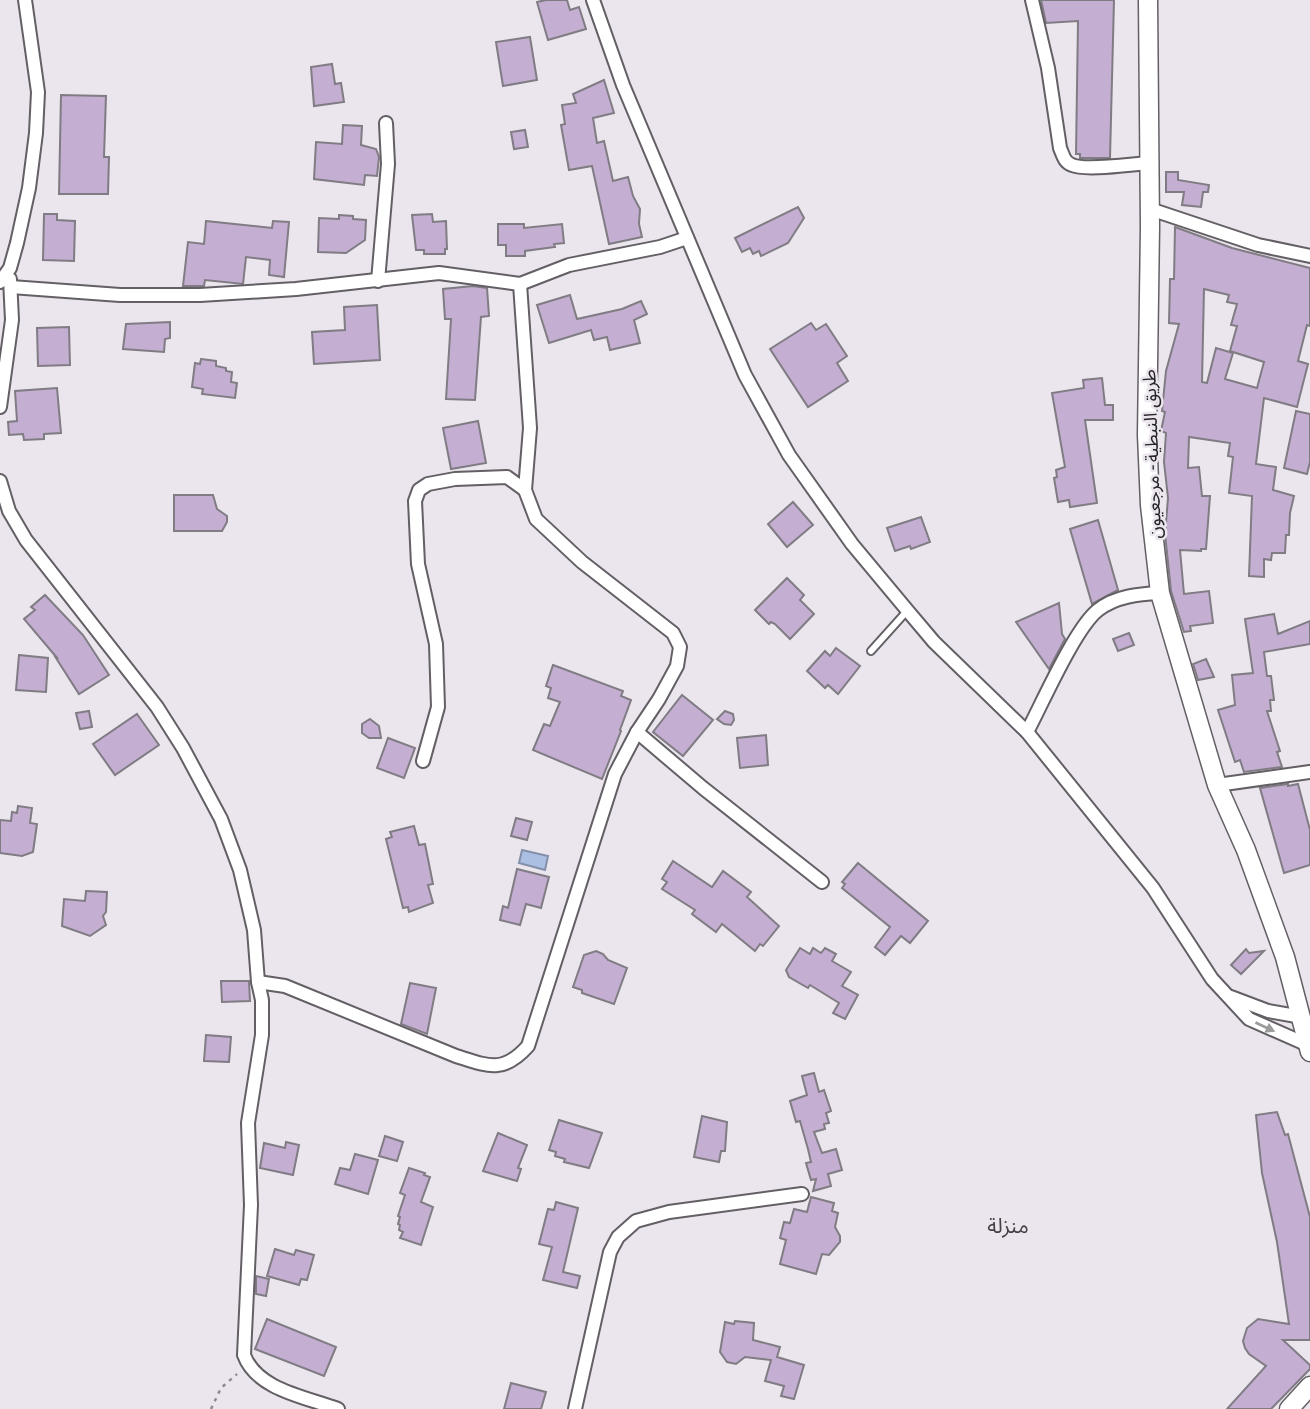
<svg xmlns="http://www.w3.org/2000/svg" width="1310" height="1409" viewBox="0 0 1310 1409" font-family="'PT Sans','Noto Sans Arabic',sans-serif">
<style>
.water{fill:#abbfe3;stroke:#8390aa;stroke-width:2}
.building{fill:#c4aed2;stroke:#807c83;stroke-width:2;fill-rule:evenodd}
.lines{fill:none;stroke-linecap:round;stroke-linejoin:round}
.lane-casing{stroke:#635f65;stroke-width:10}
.street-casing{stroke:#635f65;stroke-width:16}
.secondary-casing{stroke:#635f65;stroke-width:21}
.path{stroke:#8f8b90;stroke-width:2.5;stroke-dasharray:3.5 5;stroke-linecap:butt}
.lane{stroke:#fff;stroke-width:6}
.street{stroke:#fff;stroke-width:12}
.secondary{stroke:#fff;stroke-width:18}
.oneway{fill:#9d9c9d}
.labels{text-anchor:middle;stroke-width:5;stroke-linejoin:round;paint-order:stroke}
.street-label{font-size:18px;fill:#252326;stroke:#ebe6ed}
.quarter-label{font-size:21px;fill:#454147;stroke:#ebe6ed}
</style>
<rect width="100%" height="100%" fill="#ebe6ed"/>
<!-- water -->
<path class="water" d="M522,850L548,856L545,870L519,863Z"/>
<!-- building -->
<g class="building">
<path d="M546,0H567L570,10L579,7L586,29L548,40L537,2Z"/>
<path d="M1041,0H1114L1110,158H1080V154H1076L1078,21L1046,23Z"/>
<path d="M530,37L537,80L503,86L496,42Z"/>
<path d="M332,64L335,84L341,83L344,102L314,106L311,67Z"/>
<path d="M604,80L614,113L593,118L597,143L604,141L613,181L628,177L633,196L640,209L639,224L642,237L609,244L592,166L569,170L561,125L565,124L562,105L576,103L573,94Z"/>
<path d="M61,95L106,96L104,157H109L108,194H59Z"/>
<path d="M343,125L362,126L361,145L376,149L379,157L377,176L365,175L364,185L314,179L316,142L342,144Z"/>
<path d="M525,130L528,147L514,149L511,132Z"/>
<path d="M1166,172H1178V180L1209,185L1208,192H1203L1201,207L1182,205L1184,192H1166Z"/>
<path d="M798,207L804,218L788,243L761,256L759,251L753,254L750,248L742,252L735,238Z"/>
<path d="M44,214H57V220L75,221L74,261L43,260Z"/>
<path d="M432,214L433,222L446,221L447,249H445V254H424V250H416L412,215Z"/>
<path d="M339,215L353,216V219L366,220L365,240L346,253L318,252L319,218L339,219Z"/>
<path d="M206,221L272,228L273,221L289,222L284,277L269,275L270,260L246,257L243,284L205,280L204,286H183L188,242L204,244Z"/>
<path d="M498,224H524V228L562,224L564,243L554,244L555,247L525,251V256H506V245H498Z"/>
<path d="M1175,227L1232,248L1310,268V326L1307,325L1298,361L1308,364L1297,407L1264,398L1256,464L1276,467L1273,490L1294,496L1290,513L1289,535H1286L1285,553H1272L1271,560L1264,559V577L1249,576L1252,496L1229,493L1233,457L1228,456L1230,443L1189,437L1188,468L1199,467L1202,496H1210L1206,549H1201V551L1180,550L1184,594L1209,591L1213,623L1190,626L1191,631L1184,632L1171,591L1165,534L1168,498L1164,462L1166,433L1161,431L1165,412L1162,411L1166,371L1179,324L1169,323L1170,279H1174ZM1204,289L1229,295L1227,302L1237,304L1231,325L1237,326L1230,351L1264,362L1257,388L1225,379L1233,353L1216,348L1207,383L1202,382Z"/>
<path d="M473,286L487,288L489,316L481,317L475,400L446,399L451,319H445L443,289Z"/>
<path d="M570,295L577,319L622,309L641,301L647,314L634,320L640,343L610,350L607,337L594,340L591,330L549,343L537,305Z"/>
<path d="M377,305L380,360L314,364L312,332L345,330L344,307Z"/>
<path d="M170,322V338L165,339L164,352L123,349L126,324Z"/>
<path d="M811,323L816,330L826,324L847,356L837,363L848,381L808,407L770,349Z"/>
<path d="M69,327L70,365L38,366L37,328Z"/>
<path d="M201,359L216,361V366L226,368V371L232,372L231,382L237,383L235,398L202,394L203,389L192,387L195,363L200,364Z"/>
<path d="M1102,378L1105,405H1113V420H1085L1097,503L1070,507L1069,500L1058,502L1054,478L1057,477L1056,470L1065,467L1052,393L1084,388L1083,380Z"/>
<path d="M57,388L61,433L44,434V439L24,440L23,434L9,435L8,422L17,421L15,391Z"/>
<path d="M1296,411L1310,414V462L1307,474L1284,468Z"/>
<path d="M478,421L486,463L451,469L443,428Z"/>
<path d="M174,495H213L217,509L227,516V522L222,531H174Z"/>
<path d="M793,502L813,525L787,547L768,524Z"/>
<path d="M921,517L930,542L911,549L910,546L895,551L887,528Z"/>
<path d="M1098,520L1118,590L1092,604L1070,529Z"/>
<path d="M787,578L804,595L800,600L814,614L790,639L775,624L771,622L769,624L755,610Z"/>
<path d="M45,595L83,635L109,675L79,694L56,658L58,659L24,619L35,610L31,607Z"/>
<path d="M1059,603L1062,634L1065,639L1049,669L1016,622Z"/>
<path d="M1274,614L1278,634L1310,621V644L1264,652L1267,676H1271L1274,700H1270L1271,711H1267L1280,751L1277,752L1282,767L1244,772L1240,760L1235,762L1218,710L1235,705L1232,675L1253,673L1245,619Z"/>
<path d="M1129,633L1134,645L1118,651L1113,639Z"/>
<path d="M836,648L860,666L838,694L828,685L825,688L807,671L825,651L830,656Z"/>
<path d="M19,655L48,658L46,692L16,690Z"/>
<path d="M1206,659L1214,677L1198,680L1193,664Z"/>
<path d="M553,665L623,691L621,696L631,700L620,730L621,731L602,779L533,750L544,724L550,726L560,702L548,698L551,688L546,686Z"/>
<path d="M682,695L713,720L683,756L653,732Z"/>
<path d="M89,711L92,727L80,729L76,713Z"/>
<path d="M725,711L733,714L734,720L731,725L724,724L717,719Z"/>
<path d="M137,714L159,745L115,775L93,744Z"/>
<path d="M370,719L379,726L381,738H369L362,733V724Z"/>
<path d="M766,735L768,765L740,768L737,738Z"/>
<path d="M388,738L415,748L404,778L377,768Z"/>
<path d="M1288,784V786L1298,784L1310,830V865L1284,873L1260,788Z"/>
<path d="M18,806L32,808L30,823L37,824L33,852L22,856L0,853V820L11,821L12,812L17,813Z"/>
<path d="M516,818L532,822L527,840L511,836Z"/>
<path d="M414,826L419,845L425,844L433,884L428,885L433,903L409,912L408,907L403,908L386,839L392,837L390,832Z"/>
<path d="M673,861L712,887L723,871L751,892L747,897L779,926L763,946L760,944L755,951L722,924L716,932L692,914L695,910L662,889L667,882L662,879Z"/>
<path d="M858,863L928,921L910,943L901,936L885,955L875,947L890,927L842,888L845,884L842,882Z"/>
<path d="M517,869L549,877L541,908L526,904L520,925L500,920L503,906L508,908Z"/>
<path d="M86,891L107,892L106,912L103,916L106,925L90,936L62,926L64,899L85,901Z"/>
<path d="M800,948L810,954L813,948L821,953L825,948L836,954L832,961L851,972L842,986L858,995L845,1019L833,1013L839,1003L810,985L808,988L789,977L786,970Z"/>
<path d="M1246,949L1249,953L1264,951L1241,974L1231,965Z"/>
<path d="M596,951L603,954L608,960L627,968L614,1004L582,993V990L573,987L584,955Z"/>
<path d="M221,981H249L250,1001L222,1002Z"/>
<path d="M410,983L436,988L427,1034L401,1024Z"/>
<path d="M206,1035L231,1037L229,1062L204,1061Z"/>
<path d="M814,1073L819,1092L824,1090L831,1111L826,1113L829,1123L824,1124L825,1129L814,1132L822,1153L836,1149L842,1170L828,1174L831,1186L813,1191L816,1179L811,1180L806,1163L811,1162L808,1149L800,1121L796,1122L790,1101L807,1095L802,1076Z"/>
<path d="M1277,1112L1285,1135L1288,1134L1310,1217V1340H1283L1310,1365V1369L1271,1409H1227L1266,1366L1249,1354L1245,1348L1243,1341L1247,1328L1258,1319L1289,1324L1277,1242L1262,1173L1256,1115Z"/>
<path d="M702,1116L727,1122L725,1151H721L719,1162L694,1157Z"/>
<path d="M559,1120L602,1133L589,1168L564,1162L565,1159L555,1156L556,1152L549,1150Z"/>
<path d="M498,1133L527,1145L518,1168L521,1169L517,1181L483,1171Z"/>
<path d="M385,1136L403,1142L397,1161L379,1156Z"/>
<path d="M286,1142L299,1145L293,1175L260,1168L264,1143L285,1148Z"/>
<path d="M355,1154L378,1160L368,1194L335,1184L340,1168L350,1170Z"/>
<path d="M409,1168L425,1173L424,1175L430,1177L421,1202L433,1207L421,1245L400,1238L403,1232L399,1230L400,1225L398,1224L400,1217L398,1216L405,1195L400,1193Z"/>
<path d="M811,1197L834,1203L832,1211L838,1213L835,1227L840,1236V1242L829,1255L822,1254L816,1274L780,1264L786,1240L780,1238L784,1222L790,1223L794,1209L807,1212Z"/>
<path d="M556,1202L578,1208L563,1272L580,1276L577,1288L543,1280L552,1247L539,1244L548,1209L554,1210Z"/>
<path d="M275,1249L294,1255L296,1250L314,1255L307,1280L301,1279L299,1285L267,1276Z"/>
<path d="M256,1276L269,1279L266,1296L256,1294Z"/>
<path d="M267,1319L336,1347L324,1376L255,1349Z"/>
<path d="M735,1321L754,1323L753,1340L780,1347L777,1357L804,1365L794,1399L781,1396L784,1386L765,1381L771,1360L745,1357L736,1364L727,1362L720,1352L725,1322L734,1324Z"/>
<path d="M511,1383L546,1392L541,1409H504Z"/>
</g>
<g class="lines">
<defs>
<path id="lane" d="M871,651L907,611"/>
<g id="street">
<path d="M593,0L623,85L745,375L789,455L852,544L907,610L934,642L1027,732L1153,888L1212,979L1249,1019L1308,1045"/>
<path d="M1032,0L1048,68L1060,148C1063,155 1064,162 1072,165C1086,171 1132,164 1149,163"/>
<path d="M1150,209L1258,245L1310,256"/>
<path d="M378,281L388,164L386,123"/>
<path d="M0,282L10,268L17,243L29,188L36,133L38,92L25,0"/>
<path d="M11,287L120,295H200L296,289L439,273L520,284L569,265L660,247L687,238"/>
<path d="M0,407L12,320L10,279"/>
<path d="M0,481L9,511L26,540L157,707L183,748L221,819L240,870L254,930L258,982L262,1000V1035L248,1123L251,1205L244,1355C257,1390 306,1397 338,1409"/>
<path d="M637,732L703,788L822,882"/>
<path d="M1027,732C1042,704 1075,628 1098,610C1116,596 1139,594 1160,593"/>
<path d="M423,761L438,707L436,644L418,564L415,501L419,490L428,484L455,479L507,477L525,490"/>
<path d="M1217,785L1310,772"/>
<path d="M258,982L285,986L456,1056C488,1066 503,1074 528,1046L615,774L637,732L659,699L677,666L680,647L673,633L582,562L536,519L525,490L530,428L520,284"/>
<path d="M1231,997L1268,1011L1302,1017"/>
<path d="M575,1409L610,1252L618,1237L636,1221L669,1212L802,1194"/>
</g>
<g id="secondary">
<path d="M1148,0L1150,227L1147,435L1150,505L1160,593L1217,785L1246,850L1285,957L1310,1052"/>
<path d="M1289,1409L1310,1386"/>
</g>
</defs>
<!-- lane casing -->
<use href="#lane" class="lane-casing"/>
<!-- street casing -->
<use href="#street" class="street-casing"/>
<!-- secondary casing -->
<use href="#secondary" class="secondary-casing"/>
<!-- path -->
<path class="path" d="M211,1409L221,1388L237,1374"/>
<!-- lane -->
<use href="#lane" class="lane"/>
<!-- street -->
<use href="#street" class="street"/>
<!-- secondary -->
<use href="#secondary" class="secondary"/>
</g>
<!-- one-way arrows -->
<defs><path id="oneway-solid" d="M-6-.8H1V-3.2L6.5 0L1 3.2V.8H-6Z" transform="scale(1.75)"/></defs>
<use class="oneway" href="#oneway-solid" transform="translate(1265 1027) rotate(25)"/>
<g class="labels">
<!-- street labels -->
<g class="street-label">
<text transform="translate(1152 454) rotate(-92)" y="6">طريق النبطية - مرجعيون</text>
</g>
<!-- quarter labels -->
<g class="quarter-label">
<text x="1008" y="1233">منزلة</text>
</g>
</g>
</svg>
